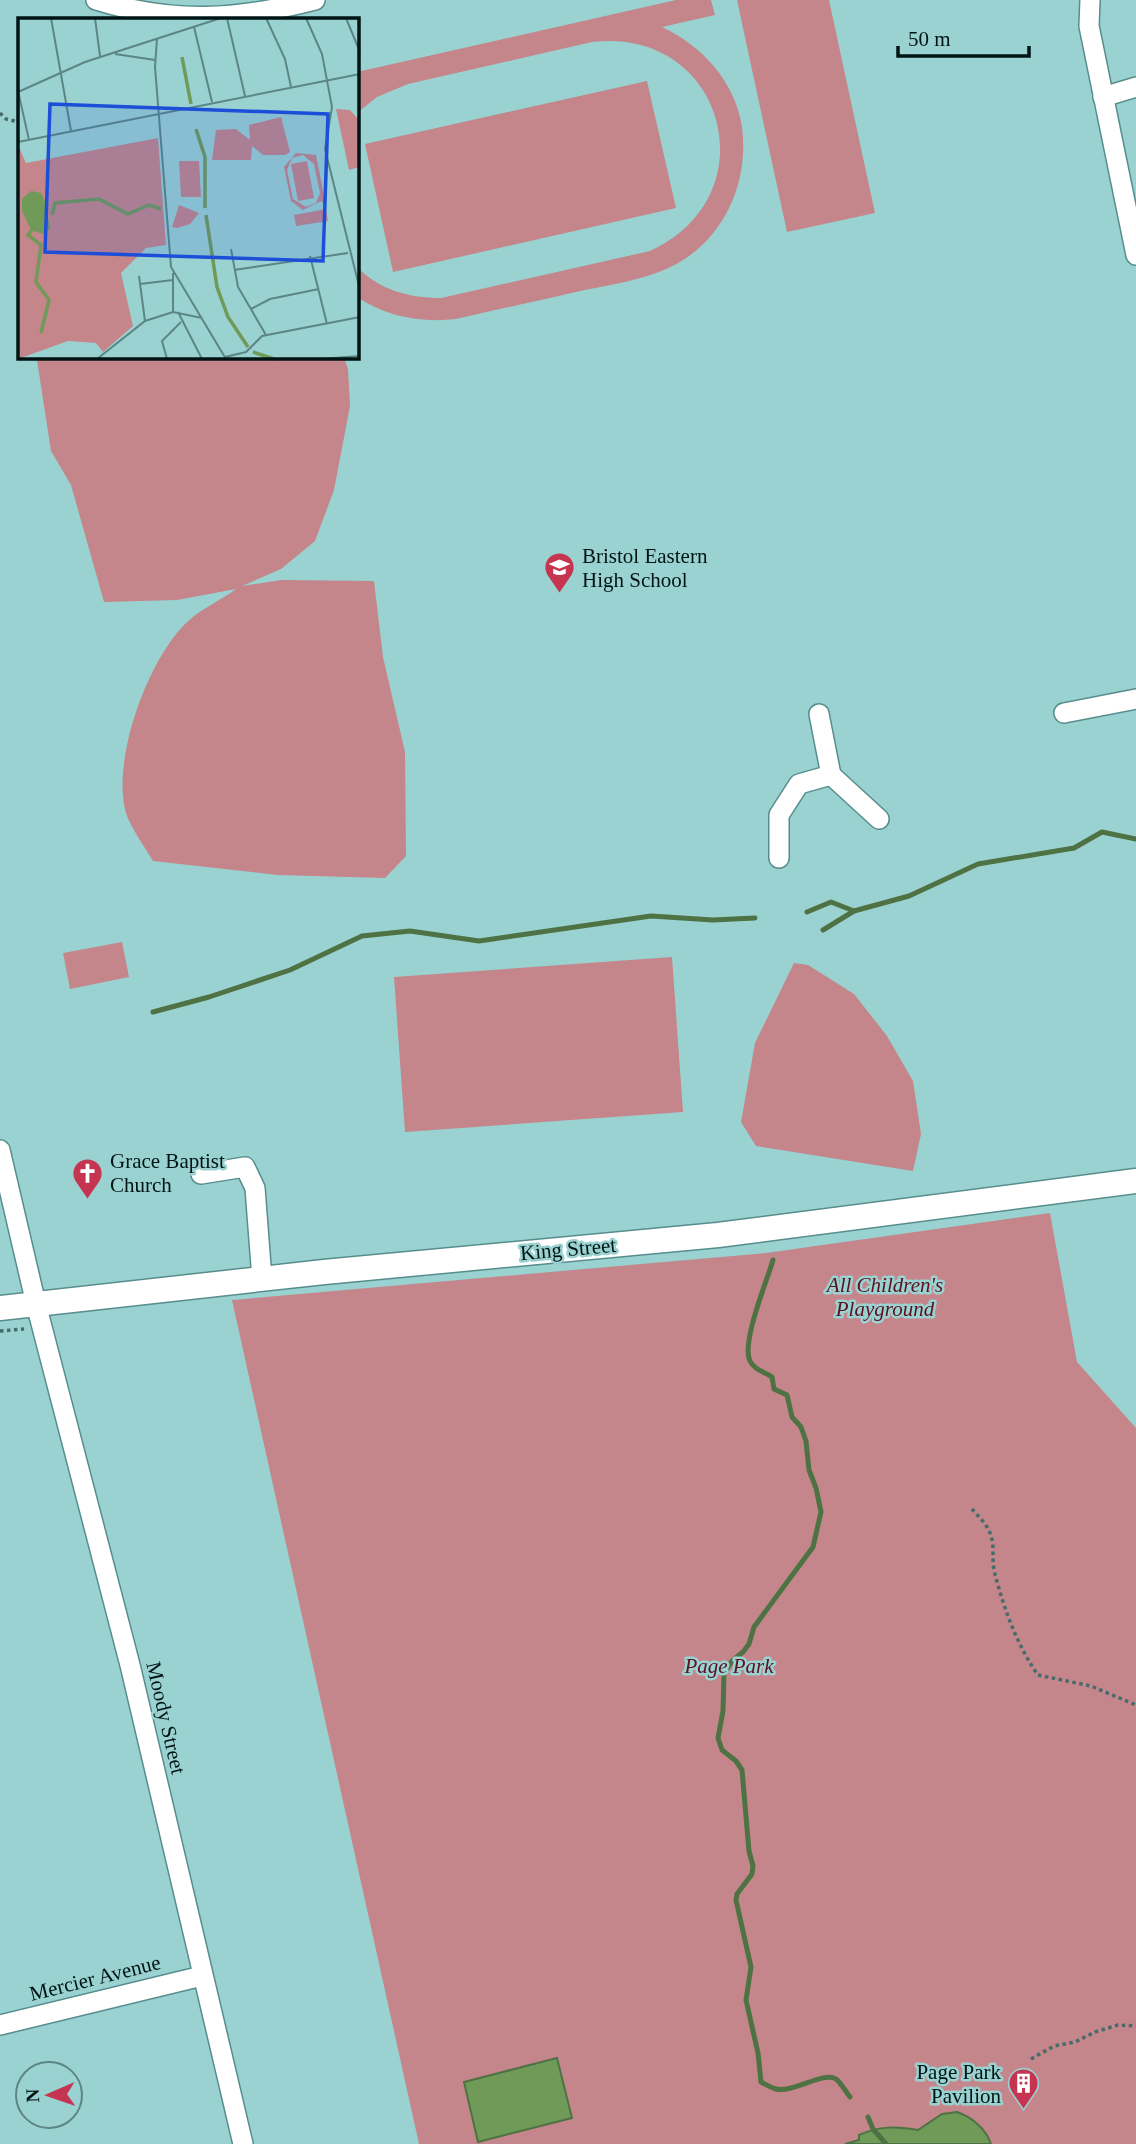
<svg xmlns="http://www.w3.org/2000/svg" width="1136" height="2144" viewBox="0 0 1136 2144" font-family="'Times New Roman',serif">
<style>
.park{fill:#c4868a}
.water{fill:#709a58;stroke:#4e7244;stroke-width:2}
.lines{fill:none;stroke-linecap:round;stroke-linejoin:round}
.stream{stroke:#4e7244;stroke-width:5}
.minor-casing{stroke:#578d8c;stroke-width:22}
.major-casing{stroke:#578d8c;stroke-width:27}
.path{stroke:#476b6b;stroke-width:3.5;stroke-dasharray:3.5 3.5;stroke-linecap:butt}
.minor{stroke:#fff;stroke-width:19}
.major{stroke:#fff;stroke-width:24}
.labels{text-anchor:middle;stroke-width:5;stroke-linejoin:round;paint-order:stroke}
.poi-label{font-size:21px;fill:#001414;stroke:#9ad2d1;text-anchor:start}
.street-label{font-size:21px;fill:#001414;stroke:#9ad2d1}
.park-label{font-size:21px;font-style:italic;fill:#5d1020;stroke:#9ad2d1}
.inset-river{fill:none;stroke:#709a58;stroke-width:3.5}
.inset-road{fill:none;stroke:#5c8685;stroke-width:2}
.view{fill:#1d4ed8;fill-opacity:0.15;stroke:#1d4ed8;stroke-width:3.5}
.inset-edge{fill:none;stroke:#001414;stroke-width:3.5}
</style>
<rect width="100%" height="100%" fill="#9ad2d1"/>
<!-- park -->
<g class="park">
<path d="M676,0H711L715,15L662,27C702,46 735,81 742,127C750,188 719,250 659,272C632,282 603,286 576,292C536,301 496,310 456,319C420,323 388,317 357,297V267C380,290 409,298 441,298L650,251C771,196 725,26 592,42L408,84L377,97L357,113V72Z"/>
<path d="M737,0H829L875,213L787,232Z"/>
<path d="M647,81L676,208L393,272L365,144Z"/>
<path d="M39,357H344L348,369L350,406L334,490L315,541L281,569L242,586L281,580L374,581L383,657L405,752L406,856L385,878L278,875L153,861C145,847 128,824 125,809C113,757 147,663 184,625C198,610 220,601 236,589L177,600L104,602L71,485L51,451L37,360Z"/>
<path d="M122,942L129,977L70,989L63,953Z"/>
<path d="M672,957L683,1112L405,1132L394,977Z"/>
<path d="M794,963L808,965L854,994L887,1036L913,1081L921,1134L913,1171L756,1146L741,1122L755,1043Z"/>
<path d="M1050,1213L1077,1362L1136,1428V2144H419L232,1300L766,1253Z"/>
</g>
<!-- water -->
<g class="water">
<path d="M557,2058L572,2118L478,2142L464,2082Z"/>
<path d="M957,2112C972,2117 986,2129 991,2144H845L859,2140V2135C879,2126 897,2126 918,2130L942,2114Z"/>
</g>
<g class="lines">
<!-- stream -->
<g class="stream">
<path d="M807,912L831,902L854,911L909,896L978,864L1074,848L1102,832L1136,839"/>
<path d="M823,930L854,911"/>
<path d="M153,1012L209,997L290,970L362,936L410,931L479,941L651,916L713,920L755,918"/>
<path d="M773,1260C767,1281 741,1343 750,1361C755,1371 764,1371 772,1377L774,1389L787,1395L792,1417L801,1427L806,1441L809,1470L816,1488L821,1512L813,1547L754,1627L749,1644L743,1652L732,1661L724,1673L723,1711L718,1738L722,1750L736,1761L742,1770L749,1851L753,1866L752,1874L737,1894L736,1900L751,1967L746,2000L758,2053L761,2082C765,2084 771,2088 776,2089C793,2093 824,2071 836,2079C841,2083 846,2092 850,2097"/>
<path d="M868,2117L873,2129L886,2144"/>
</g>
<defs>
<g id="minor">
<path d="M96,0C174,24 236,20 315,0"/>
<path d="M1090,0L1089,26L1136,255"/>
<path d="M1103,97L1136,87"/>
<path d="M1064,713L1136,699"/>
<path d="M819,714L831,775"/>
<path d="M779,858V815L799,784L831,775L879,819"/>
<path d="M0,1150L36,1304L130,1665L243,2144"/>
<path d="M201,1174L245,1167L255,1188L262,1279"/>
<path d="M0,2025L202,1976"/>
</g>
<path id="major" d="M0,1308L324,1272L718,1235L1136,1181"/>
</defs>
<!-- minor casing -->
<use href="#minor" class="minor-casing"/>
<!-- major casing -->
<use href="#major" class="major-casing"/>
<!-- path -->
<g class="path">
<path d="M0,113L6,119L19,122"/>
<path d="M0,1331L24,1329"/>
<path d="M972,1509C979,1517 988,1525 991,1536C995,1548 991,1562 995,1574C1004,1609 1017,1645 1038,1675L1091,1686L1136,1705"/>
<path d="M1031,2059L1054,2046L1075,2042L1095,2032L1118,2025L1136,2026"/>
</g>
<!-- minor -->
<use href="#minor" class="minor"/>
<!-- major -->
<use href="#major" class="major"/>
</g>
<!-- icons -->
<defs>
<symbol id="school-pin" viewBox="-11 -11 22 30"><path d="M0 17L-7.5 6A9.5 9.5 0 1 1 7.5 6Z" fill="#c53551" stroke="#9ad2d1"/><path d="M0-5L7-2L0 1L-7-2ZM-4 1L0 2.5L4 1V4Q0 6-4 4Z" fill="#fff"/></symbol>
<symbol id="church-pin" viewBox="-11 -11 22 30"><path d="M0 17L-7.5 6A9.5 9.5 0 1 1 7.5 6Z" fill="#c53551" stroke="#9ad2d1"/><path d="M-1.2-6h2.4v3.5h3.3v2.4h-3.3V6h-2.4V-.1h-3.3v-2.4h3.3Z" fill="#fff"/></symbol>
<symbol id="building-pin" viewBox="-11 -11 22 30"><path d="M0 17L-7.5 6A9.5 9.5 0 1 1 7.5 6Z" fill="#c53551" stroke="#9ad2d1"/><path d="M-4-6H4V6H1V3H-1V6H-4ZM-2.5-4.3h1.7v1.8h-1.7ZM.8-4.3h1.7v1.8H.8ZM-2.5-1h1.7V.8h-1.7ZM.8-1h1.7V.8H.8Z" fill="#fff"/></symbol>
</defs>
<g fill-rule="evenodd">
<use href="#school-pin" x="542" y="550" width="35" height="47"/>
<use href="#church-pin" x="70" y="1156" width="35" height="47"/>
<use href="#building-pin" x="1006" y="2066" width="35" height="47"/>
</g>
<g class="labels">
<!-- poi labels -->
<g class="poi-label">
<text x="582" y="563">Bristol Eastern<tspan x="582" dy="24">High School</tspan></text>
<text x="110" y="1168">Grace Baptist<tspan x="110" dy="24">Church</tspan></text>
<text x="1001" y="2079" text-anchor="end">Page Park<tspan x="1001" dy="24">Pavilion</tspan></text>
</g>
<!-- street labels -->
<g class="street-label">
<text transform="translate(568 1249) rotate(-5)" y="7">King Street</text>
<text transform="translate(166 1718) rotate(77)" y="7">Moody Street</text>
<text transform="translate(95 1978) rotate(-14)" y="7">Mercier Avenue</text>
</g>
<!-- park labels -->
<g class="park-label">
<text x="885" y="1292">All Children's<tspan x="885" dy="24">Playground</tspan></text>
<text x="729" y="1673">Page Park</text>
</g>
</g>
<!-- overview -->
<g transform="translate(18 18)">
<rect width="341" height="341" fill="#9ad2d1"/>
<path d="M318,91L332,92L341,102V149L331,152Z" fill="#c4868a"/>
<path d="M263,99L272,134L267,137H245L234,128L233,142H194L198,112L218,111L232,122L231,107ZM140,120L148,227L128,230L103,255L115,308L85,334L78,325L50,323L0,341V127L8,145ZM278,135L298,137L308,188L303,183L285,192L273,183L266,149ZM285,137L296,146L302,175L298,185L288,189L275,181L269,152L274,140ZM181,143L183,179H163L161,143ZM289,143L296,180L280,183L273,146ZM161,187L181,195L172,206L159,210L154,209ZM308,191L310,203L278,208L276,197Z" fill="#c4868a" fill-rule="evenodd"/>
<path d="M13,173L23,175L27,183L32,211L25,216L13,212L4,193V181Z" fill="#709a58"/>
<path class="inset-river" d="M164,39L173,86M178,111L187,139V190M34,197L37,185L81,181L110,196L131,187L143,191M188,197L199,269L210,299L230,329M15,211L10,217L23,227L18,264L31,282L23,315M235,334L256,341"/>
<path class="inset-road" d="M33,0L53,113M77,0L82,38M209,0L227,78M248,0L267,41L273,69M288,0L304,36L314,89L307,131L342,272M328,0L342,34M176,9L194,84M139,21L137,49L153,249L208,341M97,36L137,42M0,73L11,122M0,74L67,44L203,0M0,124L342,56M213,231L220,269L248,317M292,238L309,306M216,252L330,235M155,255V294M121,258L127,303M122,266L155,262M233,291L252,281L301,271M160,294L184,341M207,339L228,334L244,318L342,299M79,341L127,303L155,294L184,300M149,341L144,323L163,304M302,341L342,338"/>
<path class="view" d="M32,86L310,96L305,243L27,234Z"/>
<rect width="341" height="341" class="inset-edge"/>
</g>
<!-- north arrow -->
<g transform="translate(49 2095) rotate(268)"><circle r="33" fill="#9ad2d1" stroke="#5c8685" stroke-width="2"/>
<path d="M0-5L12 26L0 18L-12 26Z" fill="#c53551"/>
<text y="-10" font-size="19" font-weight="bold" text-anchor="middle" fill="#001414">N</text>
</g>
<!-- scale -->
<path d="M898 46v10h131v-10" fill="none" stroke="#001414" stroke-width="3.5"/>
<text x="908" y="46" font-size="21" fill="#001414" stroke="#9ad2d1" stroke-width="5" paint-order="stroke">50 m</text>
</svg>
